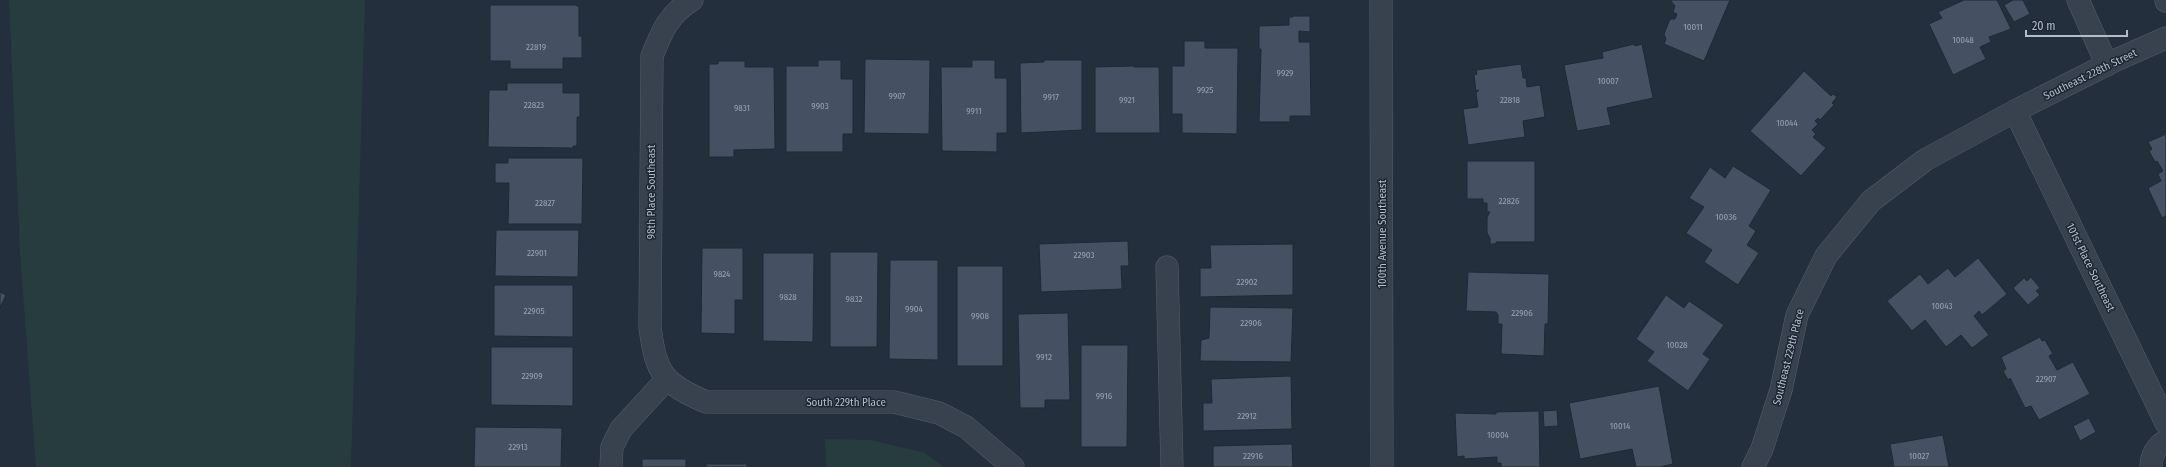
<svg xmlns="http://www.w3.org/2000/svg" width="2166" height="467" viewBox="0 0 2166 467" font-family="'Fira Sans Condensed',sans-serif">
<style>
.green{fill:#263c3f}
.building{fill:#455162;stroke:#1f2835}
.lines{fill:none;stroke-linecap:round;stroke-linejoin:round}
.minor-casing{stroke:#565f6c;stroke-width:23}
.minor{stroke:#38414e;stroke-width:22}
.labels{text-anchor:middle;stroke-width:3;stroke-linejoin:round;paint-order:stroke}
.number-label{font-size:9px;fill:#98a1af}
.street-label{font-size:11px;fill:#b4bcc9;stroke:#1d2633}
</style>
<rect width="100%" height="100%" fill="#242f3e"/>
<!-- green -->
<g class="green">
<path d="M9,0H365L351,467H36L20,252Z"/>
<path d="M825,439L871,440L925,453L944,467H826Z"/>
</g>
<!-- building -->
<g class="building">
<path d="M1670,0H1730L1704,61L1664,44L1666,39L1664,34L1670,19H1675L1677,14L1673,12L1675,6Z"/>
<path d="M1964,0H1997L2011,29L1989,37L1991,42L1980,47L1986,59L1953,75L1929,24L1942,18L1938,12Z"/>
<path d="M2013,0H2023L2030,14L2014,22L2004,5Z"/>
<path d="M490,5H576L579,7V36H582V58H563V69H510V61H490Z"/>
<path d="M1293,16H1310V32L1299,31V42H1310L1311,116H1290V122H1259L1261,49H1259V26L1289,25V17H1293Z"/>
<path d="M1184,41H1205V48H1238L1237,134L1182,133V114H1172V66H1184Z"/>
<path d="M1634,44L1635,46L1642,44L1653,98L1607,108L1611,125L1577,131L1564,65L1603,58L1602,52Z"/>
<path d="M865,59L930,60L929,134L864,133Z"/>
<path d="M818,60H841V79H853V134H843V152H786V66H818Z"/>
<path d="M972,60H995V78H1007V133H997V152L942,151L941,67H972Z"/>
<path d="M1044,60H1082V130L1021,133L1020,63L1044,62Z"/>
<path d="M718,61H745V67H774L775,149L734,150V157H709V64H718Z"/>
<path d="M1521,64L1523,78H1526L1527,87L1540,85L1545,117L1523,121L1525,137L1468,145L1463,109L1478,107L1476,93L1479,90L1476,91L1474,75L1477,74L1476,70Z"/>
<path d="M1134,66V67H1159L1160,133H1095V67Z"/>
<path d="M1804,71L1831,96L1833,94L1837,97L1832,103L1834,105L1820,120L1818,118L1815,121L1818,124L1812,130L1816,134L1813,137L1826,148L1801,176L1750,131Z"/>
<path d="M507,83H563V93H580V117H577V146H573V148L488,147L489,90H507Z"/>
<path d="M2166,134V216L2162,218L2148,188L2161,181L2158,174L2163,171L2157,161L2155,162L2149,151L2152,149L2148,142Z"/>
<path d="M508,158H583L582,224H508L509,183H495V163H508Z"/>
<path d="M1467,161H1535V242H1496V244H1490V238L1487,233V217L1490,212H1487V203H1483V199H1467Z"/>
<path d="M1733,166L1771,190L1749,226L1756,231L1747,245L1759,253L1738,285L1704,262L1712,250L1686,233L1704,207L1689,198L1710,167L1725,178Z"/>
<path d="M496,230H579L578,277L495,276Z"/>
<path d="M1128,241L1129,266H1121L1122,289L1041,292L1039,244Z"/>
<path d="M1293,244V295L1200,297V268H1211L1210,245Z"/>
<path d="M702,248H743V300H735V334L701,333Z"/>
<path d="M830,252H878L877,347H830Z"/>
<path d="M763,253H814L813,342L763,341Z"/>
<path d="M1978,258L2007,294L1982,315L1979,311L1974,316L1989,335L1972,348L1961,335L1946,347L1925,320L1912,331L1887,301L1920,274L1928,284L1948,268L1955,277Z"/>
<path d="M890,260H938V360L889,359Z"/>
<rect x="957" y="266" width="46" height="100"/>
<path d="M1468,272L1549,274L1548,324H1545L1544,356L1501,354L1502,324H1498V315L1496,312L1466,311Z"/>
<path d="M2031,277L2040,288L2036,291L2040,295L2028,305L2013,288L2024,278L2027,281Z"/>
<path d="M494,285H573V337L494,336Z"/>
<path d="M0,292L6,295L0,308Z"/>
<path d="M1666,295L1684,308L1689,301L1724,325L1703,354L1710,359L1688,391L1647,361L1654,352L1636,339Z"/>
<path d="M1210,307L1293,308L1291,362L1200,361L1201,340L1209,338Z"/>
<path d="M1068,313L1070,400H1045V408H1020L1018,314Z"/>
<path d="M2040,337L2042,341L2045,340L2053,354L2049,356L2057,370L2073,362L2090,394L2039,420L2031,406L2025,408L2010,378L2008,380L2003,371L2006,369L2001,357Z"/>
<path d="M1081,345H1128L1127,447H1081Z"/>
<path d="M491,347H573V406L491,405Z"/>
<path d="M1291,376L1292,429L1203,431V403H1212L1211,379Z"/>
<path d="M1659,386L1673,464L1660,467H1636L1632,449L1580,459L1569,403Z"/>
<path d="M1557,410L1558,426L1544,427L1543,411Z"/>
<path d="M1539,411L1540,467H1501V463H1497V457L1464,459V456L1457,457L1455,413L1496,414V412Z"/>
<path d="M2089,418L2096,432L2080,441L2073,426Z"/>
<path d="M475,427L562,428L561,467H474Z"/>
<path d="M1943,435L1949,467H1894L1890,444Z"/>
<path d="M1292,444L1293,467H1213V446Z"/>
<rect x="642" y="459" width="44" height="8"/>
<rect x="706" y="464" width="41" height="3"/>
</g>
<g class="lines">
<defs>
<g id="minor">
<path d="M692,0C668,15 662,31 652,56L650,327C656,374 663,383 706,402H894L939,413L966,427L1013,467"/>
<path d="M1381,0L1382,467"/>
<path d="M2078,0L2107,65"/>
<path d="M2166,0V1"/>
<path d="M2015,111L2166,423"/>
<path d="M1167,267L1172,467"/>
<path d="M611,467L612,447L621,429L666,380"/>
<path d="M1753,467L1762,449L1781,390L1797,315L1826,256L1871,201L1925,160L2015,111L2116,60L2166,38"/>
<path d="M2151,467C2151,456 2156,446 2166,441"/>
</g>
</defs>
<!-- minor casing -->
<use href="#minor" class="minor-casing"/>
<!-- minor -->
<use href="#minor" class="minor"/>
</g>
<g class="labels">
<!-- number labels -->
<g class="number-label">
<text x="1693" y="30">10011</text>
<text x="1963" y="43">10048</text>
<text x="536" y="50">22819</text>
<text x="1285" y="76">9929</text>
<text x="1608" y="84">10007</text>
<text x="1205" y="93">9925</text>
<text x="897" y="99">9907</text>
<text x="1051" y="100">9917</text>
<text x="1127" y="103">9921</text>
<text x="1510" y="103">22818</text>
<text x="534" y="108">22823</text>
<text x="820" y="109">9903</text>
<text x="742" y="111">9831</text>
<text x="974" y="114">9911</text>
<text x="1787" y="126">10044</text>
<text x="1509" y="204">22826</text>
<text x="545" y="206">22827</text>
<text x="1726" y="220">10036</text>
<text x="537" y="256">22901</text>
<text x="1084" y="258">22903</text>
<text x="722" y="277">9824</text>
<text x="1247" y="285">22902</text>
<text x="788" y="300">9828</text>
<text x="854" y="302">9832</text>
<text x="1942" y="309">10043</text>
<text x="914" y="312">9904</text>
<text x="534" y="314">22905</text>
<text x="1522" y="316">22906</text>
<text x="980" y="319">9908</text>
<text x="1251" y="326">22906</text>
<text x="1677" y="348">10028</text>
<text x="1044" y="360">9912</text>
<text x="532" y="379">22909</text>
<text x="2046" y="382">22907</text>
<text x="1104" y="399">9916</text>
<text x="1247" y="419">22912</text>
<text x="1620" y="429">10014</text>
<text x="1498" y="438">10004</text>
<text x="518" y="450">22913</text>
<text x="1253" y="459">22916</text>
<text x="1919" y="459">10027</text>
</g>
<!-- street labels -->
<g class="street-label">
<text transform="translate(2090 74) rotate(-26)" y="4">Southeast 228th Street</text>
<text transform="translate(651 192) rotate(-90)" y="4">98th Place Southeast</text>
<text transform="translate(1382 234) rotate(-90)" y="4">100th Avenue Southeast</text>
<text transform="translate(2091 267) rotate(64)" y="4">101st Place Southeast</text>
<text transform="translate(1788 357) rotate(-76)" y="4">Southeast 229th Place</text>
<text x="846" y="406">South 229th Place</text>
</g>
</g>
<!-- scale -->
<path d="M2026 30v6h101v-6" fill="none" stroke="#b4bcc9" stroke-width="2"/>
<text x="2032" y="30" font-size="12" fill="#b4bcc9" stroke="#1d2633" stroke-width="3" paint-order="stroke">20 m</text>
</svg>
